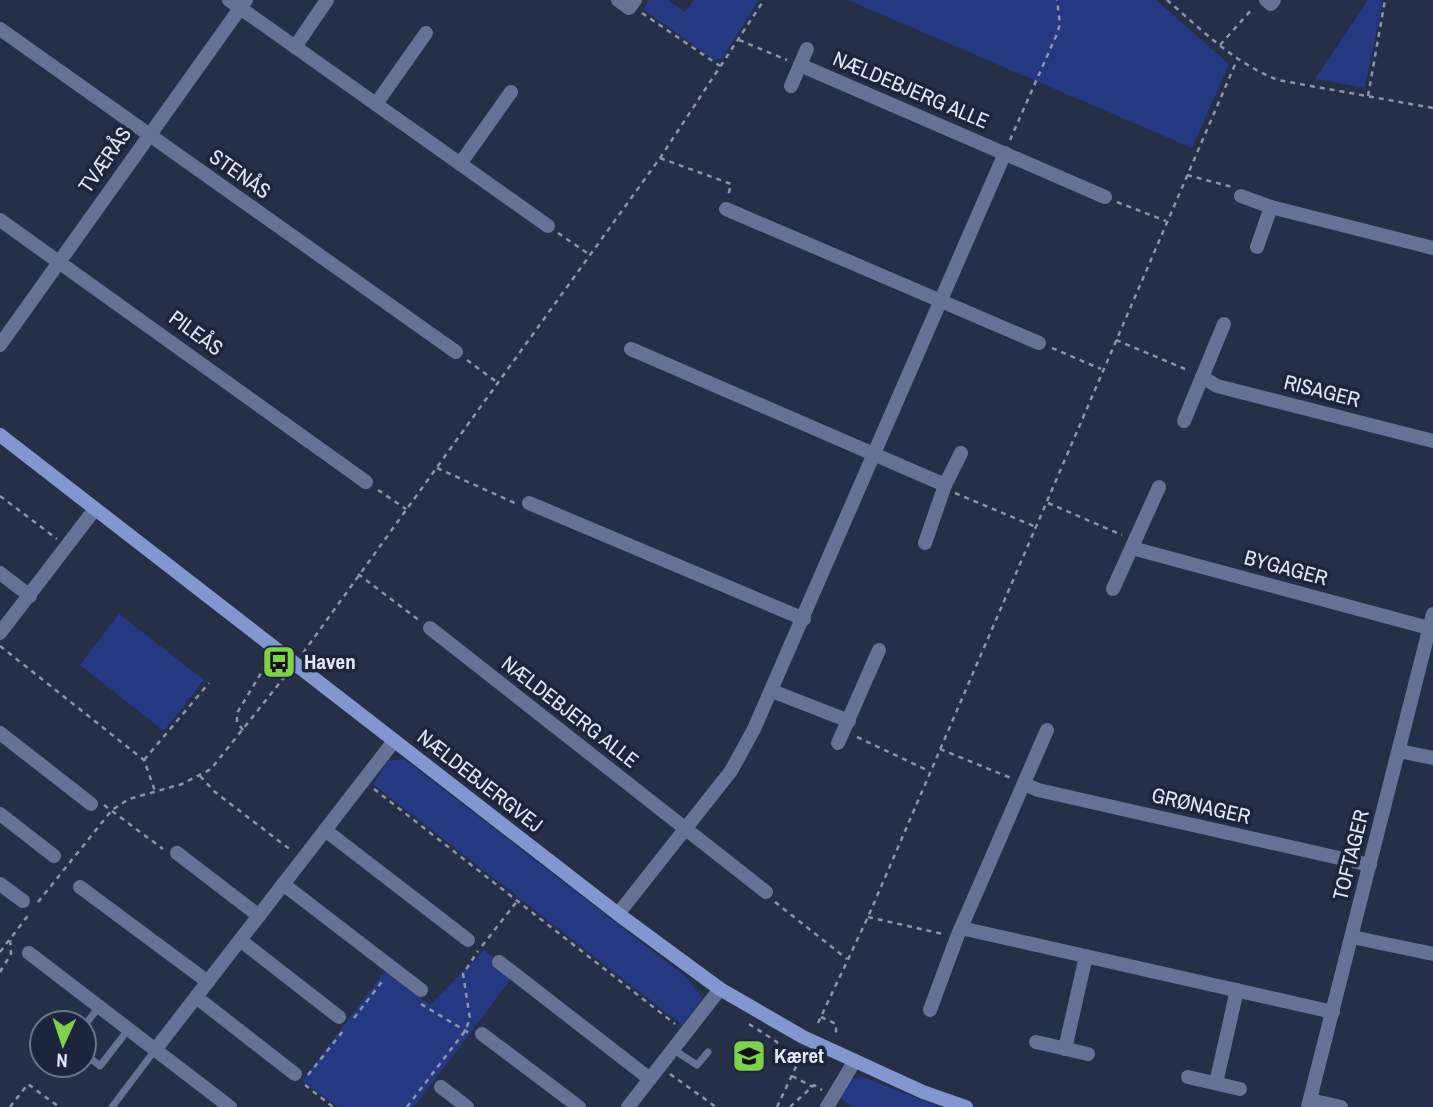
<svg xmlns="http://www.w3.org/2000/svg" width="1433" height="1107" viewBox="0 0 1433 1107" font-family="'Archivo Narrow',sans-serif">
<style>
.green{fill:#253882}
.lines{fill:none;stroke-linecap:round;stroke-linejoin:round}
.path{stroke:#8d94a9;stroke-width:2.5;stroke-dasharray:5 5;stroke-linecap:butt}
.lane{stroke:#657296;stroke-width:7}
.street{stroke:#657296;stroke-width:14}
.secondary{stroke:#8297d0;stroke-width:14}
.labels{text-anchor:middle;stroke-width:7;stroke-linejoin:round;paint-order:stroke}
.street-label{font-size:21px;fill:#e2e8f8;stroke:#1d253d}
.poi-label{font-size:21px;font-weight:bold;fill:#e2e8f8;stroke:#1d253d;text-anchor:start}
</style>
<rect width="100%" height="100%" fill="#262f48"/>
<!-- green -->
<g class="green">
<path d="M649,0H668L685,12L694,0H759L722,59L714,60L643,9Z"/>
<path d="M848,0H1156L1229,64L1192,148Z"/>
<path d="M1368,0H1383L1365,88L1315,79Z"/>
<path d="M119,614L204,680L164,731L80,665Z"/>
<path d="M404,759L685,976L703,998L682,1025L373,784L388,761Z"/>
<path d="M484,950L514,975L414,1107H338L302,1081L385,971L430,1005Z"/>
<path d="M863,1077L940,1107H852L840,1098L851,1079Z"/>
</g>
<g class="lines">
<!-- path -->
<g class="path">
<path d="M1167,0C1202,30 1234,63 1278,80L1433,108"/>
<path d="M642,13L720,66"/>
<path d="M739,40L787,60"/>
<path d="M1220,45L1253,8"/>
<path d="M1368,96L1385,0"/>
<path d="M1010,140L1056,36L1060,24L1057,0"/>
<path d="M660,158L731,184L728,196"/>
<path d="M1187,175L1232,187"/>
<path d="M1117,202L1166,221"/>
<path d="M558,233L590,255"/>
<path d="M1116,340L1190,371"/>
<path d="M1052,348L1101,369"/>
<path d="M467,360L498,383"/>
<path d="M437,468L517,504"/>
<path d="M378,490L406,509"/>
<path d="M955,493L1036,527"/>
<path d="M0,496L57,539"/>
<path d="M1048,503L1122,535"/>
<path d="M358,574L420,621"/>
<path d="M0,646L144,760L155,791"/>
<path d="M303,653L660,158L764,0"/>
<path d="M243,730L237,722V713L269,660"/>
<path d="M857,737L929,771"/>
<path d="M940,749L1011,778"/>
<path d="M144,760L209,683"/>
<path d="M200,776L215,792L292,851"/>
<path d="M374,789L675,1024"/>
<path d="M104,805L163,849"/>
<path d="M38,902L112,810L129,799L182,784L211,769L286,675"/>
<path d="M775,902L847,959"/>
<path d="M868,917L943,934"/>
<path d="M482,946L518,900"/>
<path d="M0,952L30,913"/>
<path d="M0,972L11,954L10,938"/>
<path d="M421,1004L469,1033"/>
<path d="M821,1017L836,1024V1035"/>
<path d="M354,1018L384,979"/>
<path d="M818,1023L868,917L1237,60"/>
<path d="M749,1024L777,1042L776,1048L799,1061"/>
<path d="M670,1074L716,1107"/>
<path d="M308,1075L343,1031"/>
<path d="M792,1076L813,1087"/>
<path d="M305,1085L333,1107"/>
<path d="M10,1107L28,1084L59,1107"/>
<path d="M407,1107L465,1031L470,1019L463,974L478,951"/>
<path d="M777,1107L801,1056"/>
<path d="M790,1107L814,1085L822,1090"/>
</g>
<!-- lane -->
<g class="lane">
<path d="M84,1026L99,1007"/>
<path d="M674,1050L697,1065L708,1052"/>
<path d="M84,1053L100,1066L128,1030"/>
<path d="M112,1107L155,1050"/>
</g>
<!-- street -->
<g class="street">
<path d="M229,0L548,226"/>
<path d="M618,0L629,8L635,0"/>
<path d="M1266,0L1271,4L1274,0"/>
<path d="M0,29L456,352"/>
<path d="M295,47L327,0"/>
<path d="M800,65L1105,197"/>
<path d="M791,86L807,49"/>
<path d="M376,104L426,33"/>
<path d="M460,164L511,92"/>
<path d="M1241,196L1271,207L1433,248"/>
<path d="M726,209L1039,343"/>
<path d="M0,220L366,482"/>
<path d="M1257,247L1271,207"/>
<path d="M0,345L246,0"/>
<path d="M631,349L945,485"/>
<path d="M1202,377L1217,386L1433,441"/>
<path d="M1184,421L1224,324"/>
<path d="M529,503L804,619"/>
<path d="M925,543L945,485L961,453"/>
<path d="M1132,548L1429,628"/>
<path d="M0,573L30,596"/>
<path d="M1113,589L1159,487"/>
<path d="M430,628L766,892"/>
<path d="M0,633L95,509"/>
<path d="M772,691L849,721"/>
<path d="M0,733L91,804"/>
<path d="M838,743L879,650"/>
<path d="M1399,751L1433,758"/>
<path d="M1024,784L1038,790L1370,865"/>
<path d="M0,814L54,856"/>
<path d="M325,830L468,940"/>
<path d="M177,853L259,916"/>
<path d="M0,884L23,901"/>
<path d="M283,884L421,990"/>
<path d="M80,887L208,982"/>
<path d="M618,914L731,771L754,729L1005,153"/>
<path d="M961,928L1333,1012"/>
<path d="M1352,937L1433,954"/>
<path d="M240,940L339,1017"/>
<path d="M29,953L230,1107"/>
<path d="M499,962L650,1079"/>
<path d="M196,997L295,1074"/>
<path d="M930,1010L957,937L1047,730"/>
<path d="M482,1034L579,1107"/>
<path d="M1036,1042L1088,1054"/>
<path d="M1065,1049L1086,956"/>
<path d="M155,1050L394,741"/>
<path d="M1188,1077L1240,1089"/>
<path d="M1216,1083L1237,990"/>
<path d="M441,1087L467,1107"/>
<path d="M1310,1100L1341,1107"/>
<path d="M628,1107L720,989"/>
<path d="M827,1107L854,1062"/>
<path d="M1308,1107L1433,614"/>
</g>
<!-- secondary -->
<path class="secondary" d="M0,435L618,914L720,989L803,1037L923,1092L966,1107"/>
</g>
<!-- icons -->
<defs>
<symbol id="bus-square" viewBox="-11 -11 22 22"><rect x="-9" y="-9" width="18" height="18" rx="4" fill="#82d04f" stroke="#1d253d"/><path d="M-5-6H5V4H4V6H2V4H-2V6H-4V4H-5ZM-3.5-4V0h7V-4ZM-3.5 1.2v1.5H-2V1.2ZM2 1.2v1.5H3.5V1.2Z" fill="#111"/></symbol>
<symbol id="school-square" viewBox="-11 -11 22 22"><rect x="-9" y="-9" width="18" height="18" rx="4" fill="#82d04f" stroke="#1d253d"/><path d="M0-5L7-2L0 1L-7-2ZM-4 1L0 2.5L4 1V4Q0 6-4 4Z" fill="#111"/></symbol>
</defs>
<g fill-rule="evenodd">
<use href="#bus-square" x="260" y="643" width="38" height="38"/>
<use href="#school-square" x="730" y="1037" width="38" height="38"/>
</g>
<g class="labels">
<!-- street labels -->
<g class="street-label">
<text transform="translate(911 90) rotate(23)" y="7">NÆLDEBJERG ALLE</text>
<text transform="translate(105 160) rotate(-55)" y="7">TVÆRÅS</text>
<text transform="translate(240 174) rotate(35)" y="7">STENÅS</text>
<text transform="translate(196 333) rotate(36)" y="7">PILEÅS</text>
<text transform="translate(1322 391) rotate(14)" y="7">RISAGER</text>
<text transform="translate(1286 568) rotate(15)" y="7">BYGAGER</text>
<text transform="translate(570 712) rotate(38)" y="7">NÆLDEBJERG ALLE</text>
<text transform="translate(480 781) rotate(38)" y="7">NÆLDEBJERGVEJ</text>
<text transform="translate(1201 806) rotate(13)" y="7">GRØNAGER</text>
<text transform="translate(1351 855) rotate(-76)" y="7">TOFTAGER</text>
</g>
<!-- poi labels -->
<g class="poi-label">
<text x="304" y="669">Haven</text>
<text x="774" y="1063">Kæret</text>
</g>
</g>
<!-- north arrow -->
<g transform="translate(63 1044) rotate(183)"><circle r="33" fill="#1d253d" stroke="#6c7388" stroke-width="2"/>
<path d="M0-5L12 26L0 18L-12 26Z" fill="#82d04f"/>
<text y="-10" font-size="19" font-weight="bold" text-anchor="middle" fill="#e2e8f8">N</text>
</g>
</svg>
